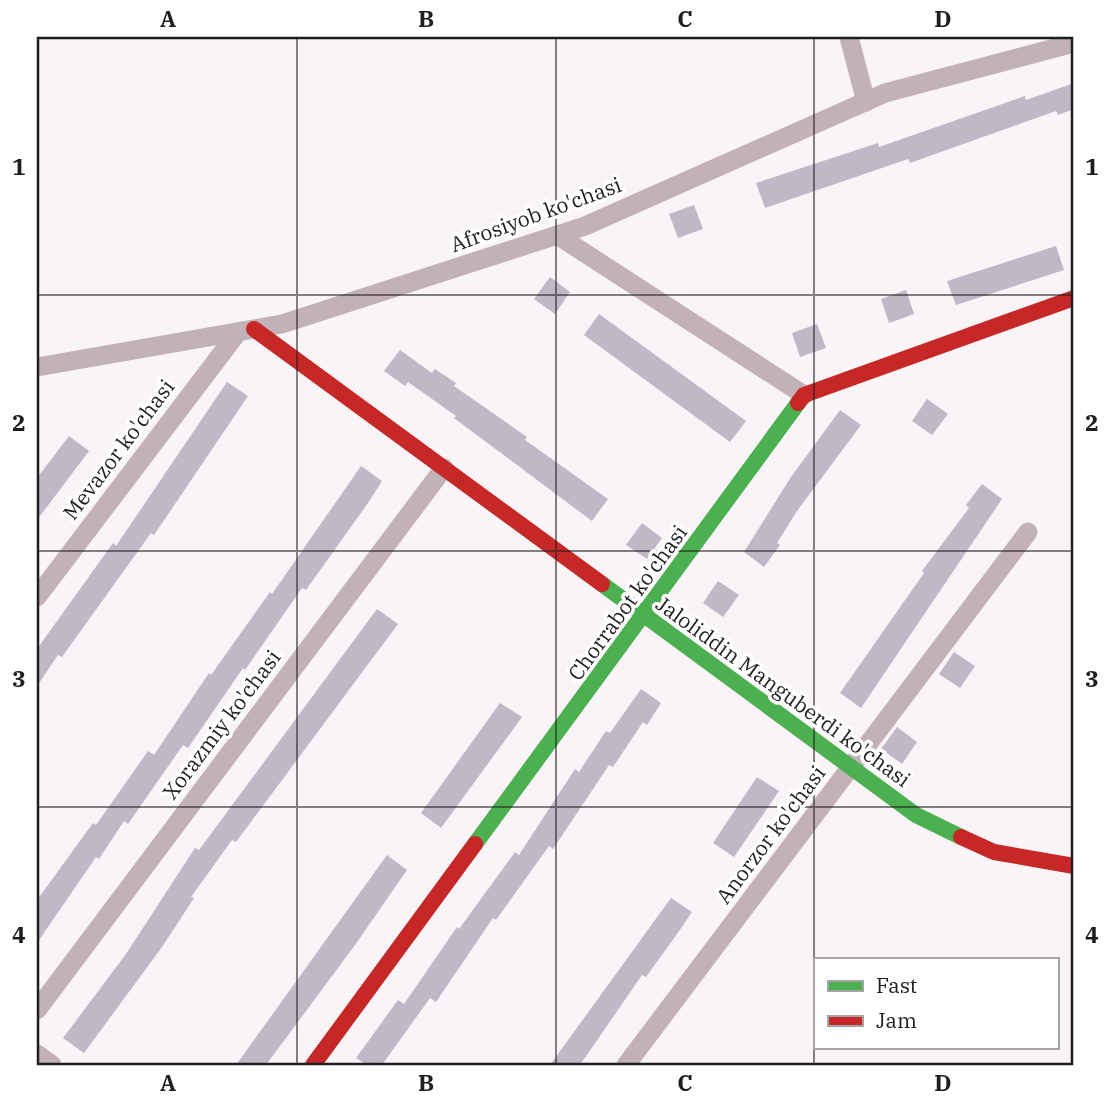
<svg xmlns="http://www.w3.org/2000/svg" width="1111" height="1102" viewBox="0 0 1111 1102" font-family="'IBM Plex Serif',serif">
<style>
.building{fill:#bfb8c6}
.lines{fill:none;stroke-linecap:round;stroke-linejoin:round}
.street{stroke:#c2b1b7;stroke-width:19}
.fast{stroke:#4caf50;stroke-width:16}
.jam{stroke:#c62828;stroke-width:16}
.grid{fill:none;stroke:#1f1d1f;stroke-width:2;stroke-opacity:0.55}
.labels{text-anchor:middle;stroke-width:7;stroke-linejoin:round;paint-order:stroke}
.street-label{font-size:21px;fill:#1f1d1f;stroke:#fff}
.neatline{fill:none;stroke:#1f1d1f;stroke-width:2.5}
.grid-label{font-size:23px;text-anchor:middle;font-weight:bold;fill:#1f1d1f}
</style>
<rect width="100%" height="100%" fill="#f8f4f7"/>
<!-- building -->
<g class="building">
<path d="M1074,83V109L1058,115L1056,111L910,163L908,159L765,208L756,183L878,143L879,147L1025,96L1026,100Z"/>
<path d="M694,205L703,229L678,238L669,214Z"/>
<path d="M1056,246L1064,270L956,305L947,281Z"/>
<path d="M550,277L570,292L555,314L534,299Z"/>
<path d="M906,290L914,314L889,323L881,299Z"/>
<path d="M599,314L746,421L730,442L584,335Z"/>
<path d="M817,324L826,348L800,357L792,333Z"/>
<path d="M400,350L432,373L435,369L456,383L454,386L527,437L525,440L608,499L592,521L454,418L456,416L408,382L405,386L384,371Z"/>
<path d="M227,382L248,396L154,535L151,533L62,657L58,655L37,686V649L113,543L116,546Z"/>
<path d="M927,399L948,414L932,435L912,421Z"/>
<path d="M840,410L861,425L797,511L777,543L780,545L764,567L744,552L791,477Z"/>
<path d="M69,436L89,451L37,520V478Z"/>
<path d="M361,466L382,481L368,503L306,590L302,588L245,670L243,668L188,748L183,745L128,824L124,821L99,859L96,857L37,943V900L93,823L96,825L148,751L154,755L209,673L211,675L270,592L272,594Z"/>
<path d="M982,484L1002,499L861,708L840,693L924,573L922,571L969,508L966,505Z"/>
<path d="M642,523L662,538L647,559L626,545Z"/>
<path d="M718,581L739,595L723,617L703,603Z"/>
<path d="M377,609L398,624L236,842L232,840L191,897L194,898L162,947L84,1053L63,1038L126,954L195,848L199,850Z"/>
<path d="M954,652L975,666L960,688L939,674Z"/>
<path d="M641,689L661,703L647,725L643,722L613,767L609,765L553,849L549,846L496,920L493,918L436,1002L430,998L382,1065H367L356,1058L398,1000L404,1004L457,927L459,929L515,852L519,855L575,769L579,772L606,731L610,733Z"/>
<path d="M500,703L522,717L441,828L421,813Z"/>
<path d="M897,727L917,742L902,764L881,749Z"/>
<path d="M757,777L779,791L734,857L713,843Z"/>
<path d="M387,855L407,870L355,945L266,1065H236Z"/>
<path d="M671,898L692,912L677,934L646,977L642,975L580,1065H550Z"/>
</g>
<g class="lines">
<!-- street -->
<g class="street">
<path d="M849,37L866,102"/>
<path d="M557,235L804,395"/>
<path d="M37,367L282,324L585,226L885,93L1074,43"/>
<path d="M37,597L238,332"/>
<path d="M37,1010L444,468"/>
<path d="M37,1054L52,1065"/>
<path d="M626,1065L1028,532"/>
</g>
<!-- fast -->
<g class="fast">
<path d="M602,584L916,815L961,837"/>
<path d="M475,844L798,403"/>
</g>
<!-- jam -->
<g class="jam">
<path d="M254,329L602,584"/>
<path d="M798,403L804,395L1074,298"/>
<path d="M961,837L994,852L1074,866"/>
<path d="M313,1065L475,844"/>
</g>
</g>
<!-- grid -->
<path class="grid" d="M297,37V1065M556,37V1065M814,37V1065M37,295H1074M37,551H1074M37,807H1074"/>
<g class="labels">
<!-- street labels -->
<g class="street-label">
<text transform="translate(536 215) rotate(-20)" y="7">Afrosiyob ko'chasi</text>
<text transform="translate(119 450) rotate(-53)" y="7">Mevazor ko'chasi</text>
<text transform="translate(628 603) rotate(-54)" y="7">Chorrabot ko'chasi</text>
<text transform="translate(783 692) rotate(36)" y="7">Jaloliddin Manguberdi ko'chasi</text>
<text transform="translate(222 725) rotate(-53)" y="7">Xorazmiy ko'chasi</text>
<text transform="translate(771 835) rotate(-53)" y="7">Anorzor ko'chasi</text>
</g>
</g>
<!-- border -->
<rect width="1111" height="1102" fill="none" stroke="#ffffff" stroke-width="77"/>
<!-- legend -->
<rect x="814" y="958" width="245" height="91" fill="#ffffff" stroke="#a5a5a5" stroke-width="2"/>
<rect x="828" y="981" width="35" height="10" fill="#4caf50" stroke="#a5a5a5" stroke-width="2"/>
<text x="876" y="993" font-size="21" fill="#1f1d1f">Fast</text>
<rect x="828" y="1016" width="35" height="10" fill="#c62828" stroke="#a5a5a5" stroke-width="2"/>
<text x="876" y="1028" font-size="21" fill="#1f1d1f">Jam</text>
<rect x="38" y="38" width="1034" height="1026" class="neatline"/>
<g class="grid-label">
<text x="168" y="27">A</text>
<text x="426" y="27">B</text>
<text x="685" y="27">C</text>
<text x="943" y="27">D</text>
<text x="19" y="175">1</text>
<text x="1092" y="175">1</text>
<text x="19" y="431">2</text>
<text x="1092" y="431">2</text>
<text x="19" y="687">3</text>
<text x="1092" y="687">3</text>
<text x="19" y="943">4</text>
<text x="1092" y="943">4</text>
<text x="168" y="1091">A</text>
<text x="426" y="1091">B</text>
<text x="685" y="1091">C</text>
<text x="943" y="1091">D</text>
</g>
</svg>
